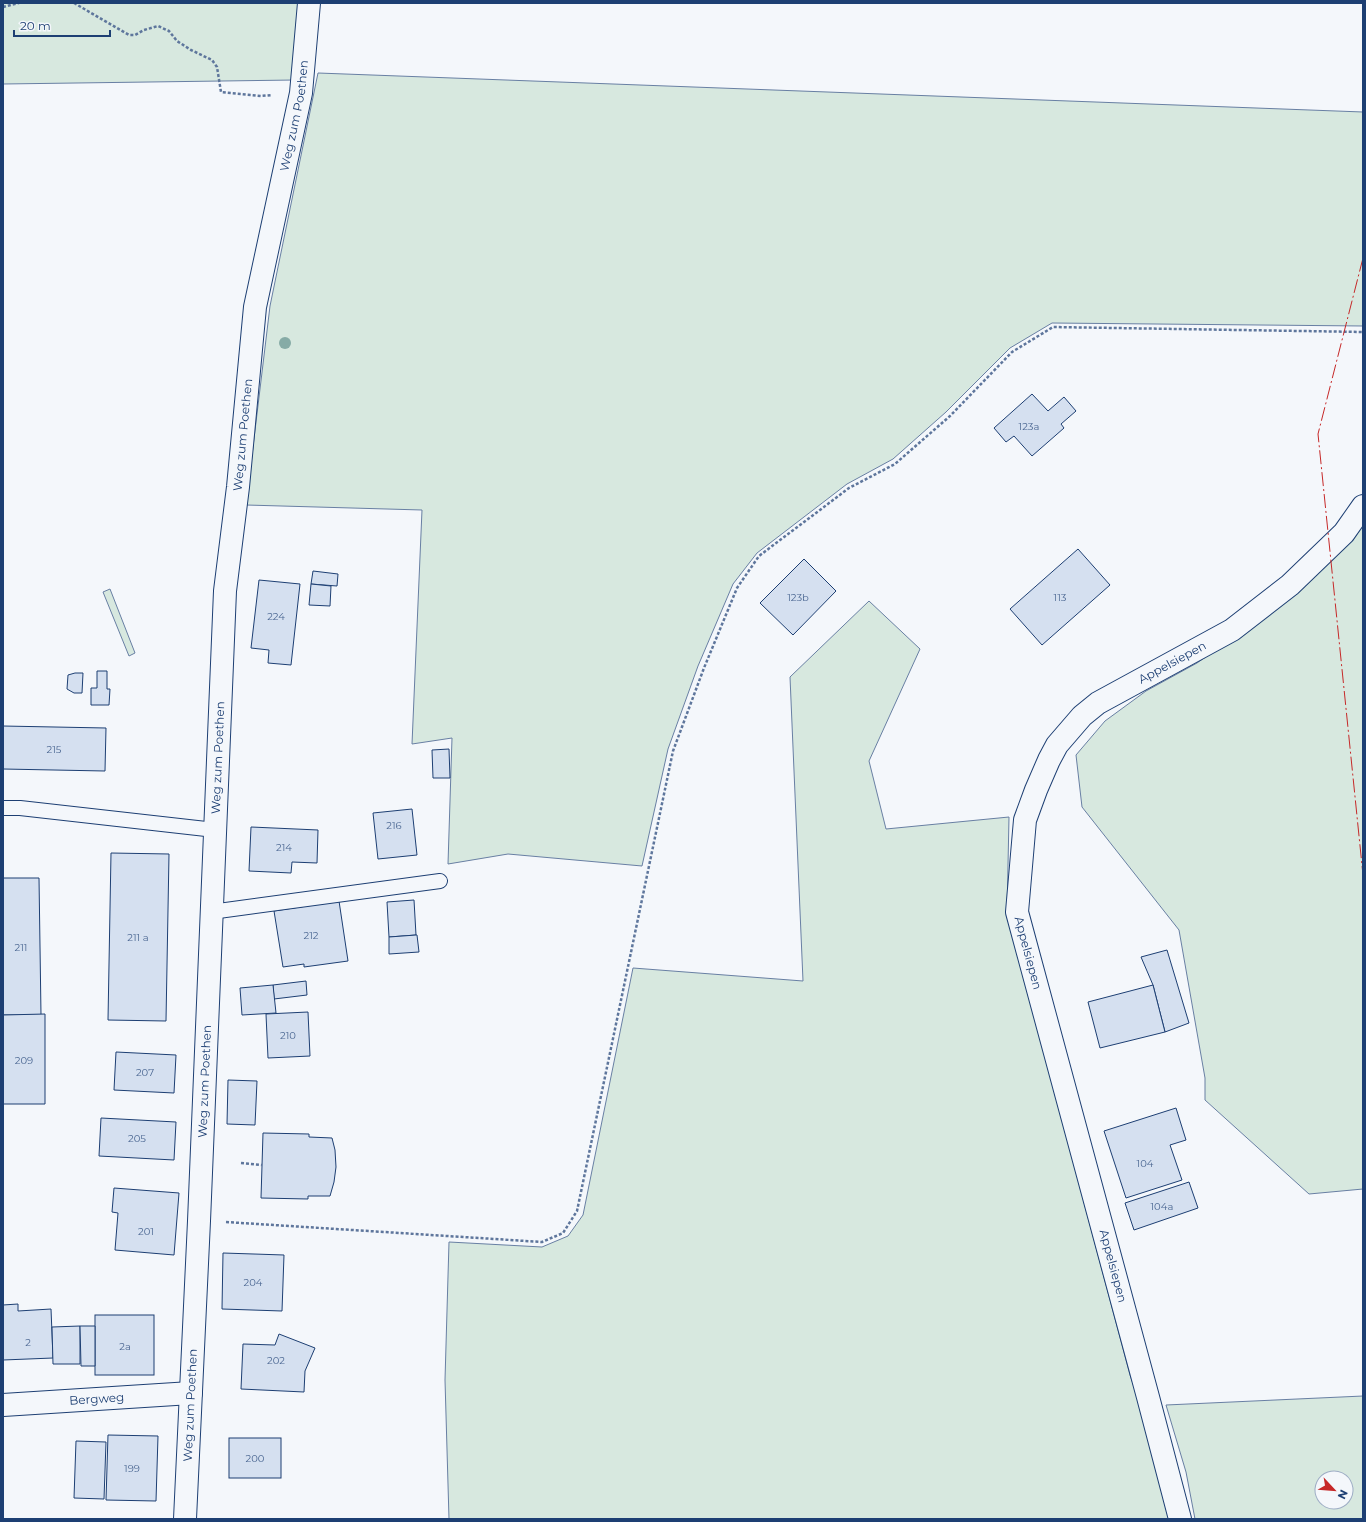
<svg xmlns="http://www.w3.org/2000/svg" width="1366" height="1522" viewBox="0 0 1366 1522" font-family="Montserrat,sans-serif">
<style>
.green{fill:#d7e8df;stroke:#687fa3;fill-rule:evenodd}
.building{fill:#d5e0f0;stroke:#1d3f73}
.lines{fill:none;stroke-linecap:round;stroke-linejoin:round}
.lane-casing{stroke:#1d3f73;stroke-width:16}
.street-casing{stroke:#1d3f73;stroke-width:24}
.path{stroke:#5e769c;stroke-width:2.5;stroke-dasharray:3 2;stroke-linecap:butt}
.lane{stroke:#f4f7fb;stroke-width:14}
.street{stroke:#f4f7fb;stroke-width:22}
.power{stroke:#c62828;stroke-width:1;stroke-dasharray:14 3 2 3;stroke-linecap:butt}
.tree{fill:#86aba6}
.labels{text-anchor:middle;stroke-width:3;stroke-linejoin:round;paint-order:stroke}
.number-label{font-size:10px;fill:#4b6792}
.street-label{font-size:12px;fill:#1d3f73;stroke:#f4f7fb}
</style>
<rect width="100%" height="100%" fill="#f4f7fb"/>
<!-- green -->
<g class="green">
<path d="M3,3H300L295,80L3,84Z"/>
<path d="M318,73L1363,112V326L1052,323L1010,348L946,412L893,459L847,484L757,553L733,584L698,666L668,749L642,866L508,854L448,864L452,738L412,744L422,510L246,505L270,306Z"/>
<path d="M1363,521V1189L1309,1194L1205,1100V1078L1179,930L1082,807L1076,755L1105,721L1146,691L1197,663L1236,636Z"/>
<path d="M110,589L135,653L129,656L103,592Z"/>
<path d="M869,601L920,649L869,761L886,829L1009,817L1007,913L1130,1375L1165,1477L1171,1519H449L445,1380L449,1242L542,1247L568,1236L583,1215L633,968L803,981L790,677Z"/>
<path d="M1363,1396V1519H1195L1186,1472L1166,1405ZM1322,1478H1346V1502H1322Z"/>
</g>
<!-- building -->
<g class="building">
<path d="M1032,394L1048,411L1064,397L1076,411L1061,424L1064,428L1032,456L1014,436L1006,442L994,428Z"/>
<path d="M1078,549L1110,585L1042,645L1010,609Z"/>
<path d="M804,559L836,591L793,635L760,603Z"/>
<path d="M313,571L338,574L337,586L311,584Z"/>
<path d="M259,580L300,584L291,665L268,663L269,650L251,648Z"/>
<path d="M311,584L331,586L330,606L309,605Z"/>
<path d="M97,671H107V689H110L109,705H91V688H97Z"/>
<path d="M75,673H83L82,693H74L67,689L68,675Z"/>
<path d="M3,726L106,728L105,771L3,769Z"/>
<path d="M449,749L450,778H433L432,750Z"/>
<path d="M412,809L417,855L378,859L373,813Z"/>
<path d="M251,827L318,830L317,863L292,862L291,873L249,871Z"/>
<path d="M111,853L169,854L166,1021L108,1020Z"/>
<path d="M3,878H39L41,1015H3Z"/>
<path d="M414,900L416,935L389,937L387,902Z"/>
<path d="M339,901L348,961L304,967V964L283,967L274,911Z"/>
<path d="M416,935H417L419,952L389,954V937Z"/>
<path d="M1167,950L1189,1023L1165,1032L1153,985L1141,957Z"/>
<path d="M306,981L307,995L274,999L273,985Z"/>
<path d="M273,985L276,1013L242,1015L240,988Z"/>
<path d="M1153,985L1165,1032L1100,1048L1088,1002Z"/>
<path d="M308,1012L310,1056L268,1058L266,1014Z"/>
<path d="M45,1014V1104H3V1015Z"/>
<path d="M116,1052L176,1055L174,1093L114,1090Z"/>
<path d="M228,1080L257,1081L255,1125L227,1124Z"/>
<path d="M1176,1108L1186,1140L1170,1145L1182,1180L1126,1198L1104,1131Z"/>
<path d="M101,1118L176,1122L174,1160L99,1156Z"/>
<path d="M263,1133L309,1134V1137L332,1138L335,1150L336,1167L334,1182L330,1196H308V1199L261,1198Z"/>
<path d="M1189,1182L1198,1208L1134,1230L1125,1203Z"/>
<path d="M114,1188L179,1193L174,1255L115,1250L118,1213L112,1212Z"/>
<path d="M223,1253L284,1255L282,1311L222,1309Z"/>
<path d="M18,1304V1311L51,1309L53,1358L3,1360V1305Z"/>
<rect x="95" y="1315" width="59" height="60"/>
<path d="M80,1326V1364H53L52,1327Z"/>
<path d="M80,1326H95V1366H81Z"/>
<path d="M279,1334L315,1348L305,1371L304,1392L241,1389L243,1344L275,1345Z"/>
<path d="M108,1435L158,1436L156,1501L106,1500Z"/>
<rect x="229" y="1438" width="52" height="40"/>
<path d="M76,1441L106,1442L104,1499L74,1498Z"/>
</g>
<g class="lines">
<defs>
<g id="lane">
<path d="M3,808H20L215,830"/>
<path d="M211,912L440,881"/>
</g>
<g id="street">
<path id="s1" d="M3,1405L191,1393"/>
<path id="s2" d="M185,1519L199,1221L225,591L238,487L255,307L301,93L309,3"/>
<path id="s3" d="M1180,1519L1148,1397L1017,912L1025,820L1036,790L1049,760L1057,745L1082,716L1098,703L1232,630L1290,585L1344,533L1363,506"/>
</g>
</defs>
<!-- lane casing -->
<use href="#lane" class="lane-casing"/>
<!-- street casing -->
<use href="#street" class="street-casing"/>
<!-- path -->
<g class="path">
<path d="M74,3L129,35H135L144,30L158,26L169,31L177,41L191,50L212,60L217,67L221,92L261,96L272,95"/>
<path d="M3,7L19,3"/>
<path d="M241,1163L262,1165"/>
<path d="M226,1222L542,1242L563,1233L577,1211L673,751L704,668L737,588L759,556L849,488L895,464L950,416L1012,352L1053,327L1363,332"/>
</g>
<!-- lane -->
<use href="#lane" class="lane"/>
<!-- street -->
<use href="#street" class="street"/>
<!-- power -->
<path class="power" d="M1363,258L1318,434L1363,875"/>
</g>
<!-- trees -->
<circle class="tree" cx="285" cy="343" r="6"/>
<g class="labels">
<!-- number labels -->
<g class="number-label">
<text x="1029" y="430">123a</text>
<text x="798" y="601">123b</text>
<text x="1060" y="601">113</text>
<text x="276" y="620">224</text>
<text x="54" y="753">215</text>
<text x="394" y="829">216</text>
<text x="284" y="851">214</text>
<text x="311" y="939">212</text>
<text x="138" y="941">211 a</text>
<text x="21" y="951">211</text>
<text x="288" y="1039">210</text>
<text x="24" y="1064">209</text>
<text x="145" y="1076">207</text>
<text x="137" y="1142">205</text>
<text x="1145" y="1167">104</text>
<text x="1162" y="1210">104a</text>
<text x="146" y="1235">201</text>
<text x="253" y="1286">204</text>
<text x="28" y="1346">2</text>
<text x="125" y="1350">2a</text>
<text x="276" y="1364">202</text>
<text x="255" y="1462">200</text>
<text x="132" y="1472">199</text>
</g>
<!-- street labels -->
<g class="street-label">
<text dy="4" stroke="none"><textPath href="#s2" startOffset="1410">Weg zum Poethen</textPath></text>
<text dy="4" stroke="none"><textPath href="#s2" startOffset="1086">Weg zum Poethen</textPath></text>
<text dy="4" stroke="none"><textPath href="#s3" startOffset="946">Appelsiepen</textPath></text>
<text dy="4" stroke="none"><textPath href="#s2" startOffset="762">Weg zum Poethen</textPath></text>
<text transform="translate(1028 953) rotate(75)" y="4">Appelsiepen</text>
<text dy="4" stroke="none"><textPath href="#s2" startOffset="438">Weg zum Poethen</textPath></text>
<text transform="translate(1113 1266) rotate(75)" y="4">Appelsiepen</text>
<text dy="4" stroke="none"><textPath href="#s1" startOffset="94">Bergweg</textPath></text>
<text dy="4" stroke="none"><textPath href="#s2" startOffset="114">Weg zum Poethen</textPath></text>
</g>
</g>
<!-- border -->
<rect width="1366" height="1522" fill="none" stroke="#1d3f73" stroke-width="8"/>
<!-- north arrow -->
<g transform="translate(1334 1490) rotate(116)"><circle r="19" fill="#f4f7fb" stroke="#9eadc5"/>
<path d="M0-3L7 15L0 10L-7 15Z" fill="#c62828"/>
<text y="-6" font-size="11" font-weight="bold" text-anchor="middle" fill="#1d3f73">N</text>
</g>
<!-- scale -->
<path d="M14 30v6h96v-6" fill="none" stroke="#1d3f73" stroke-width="2"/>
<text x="20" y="30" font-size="12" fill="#1d3f73" stroke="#f4f7fb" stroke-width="3" paint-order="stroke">20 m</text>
</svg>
